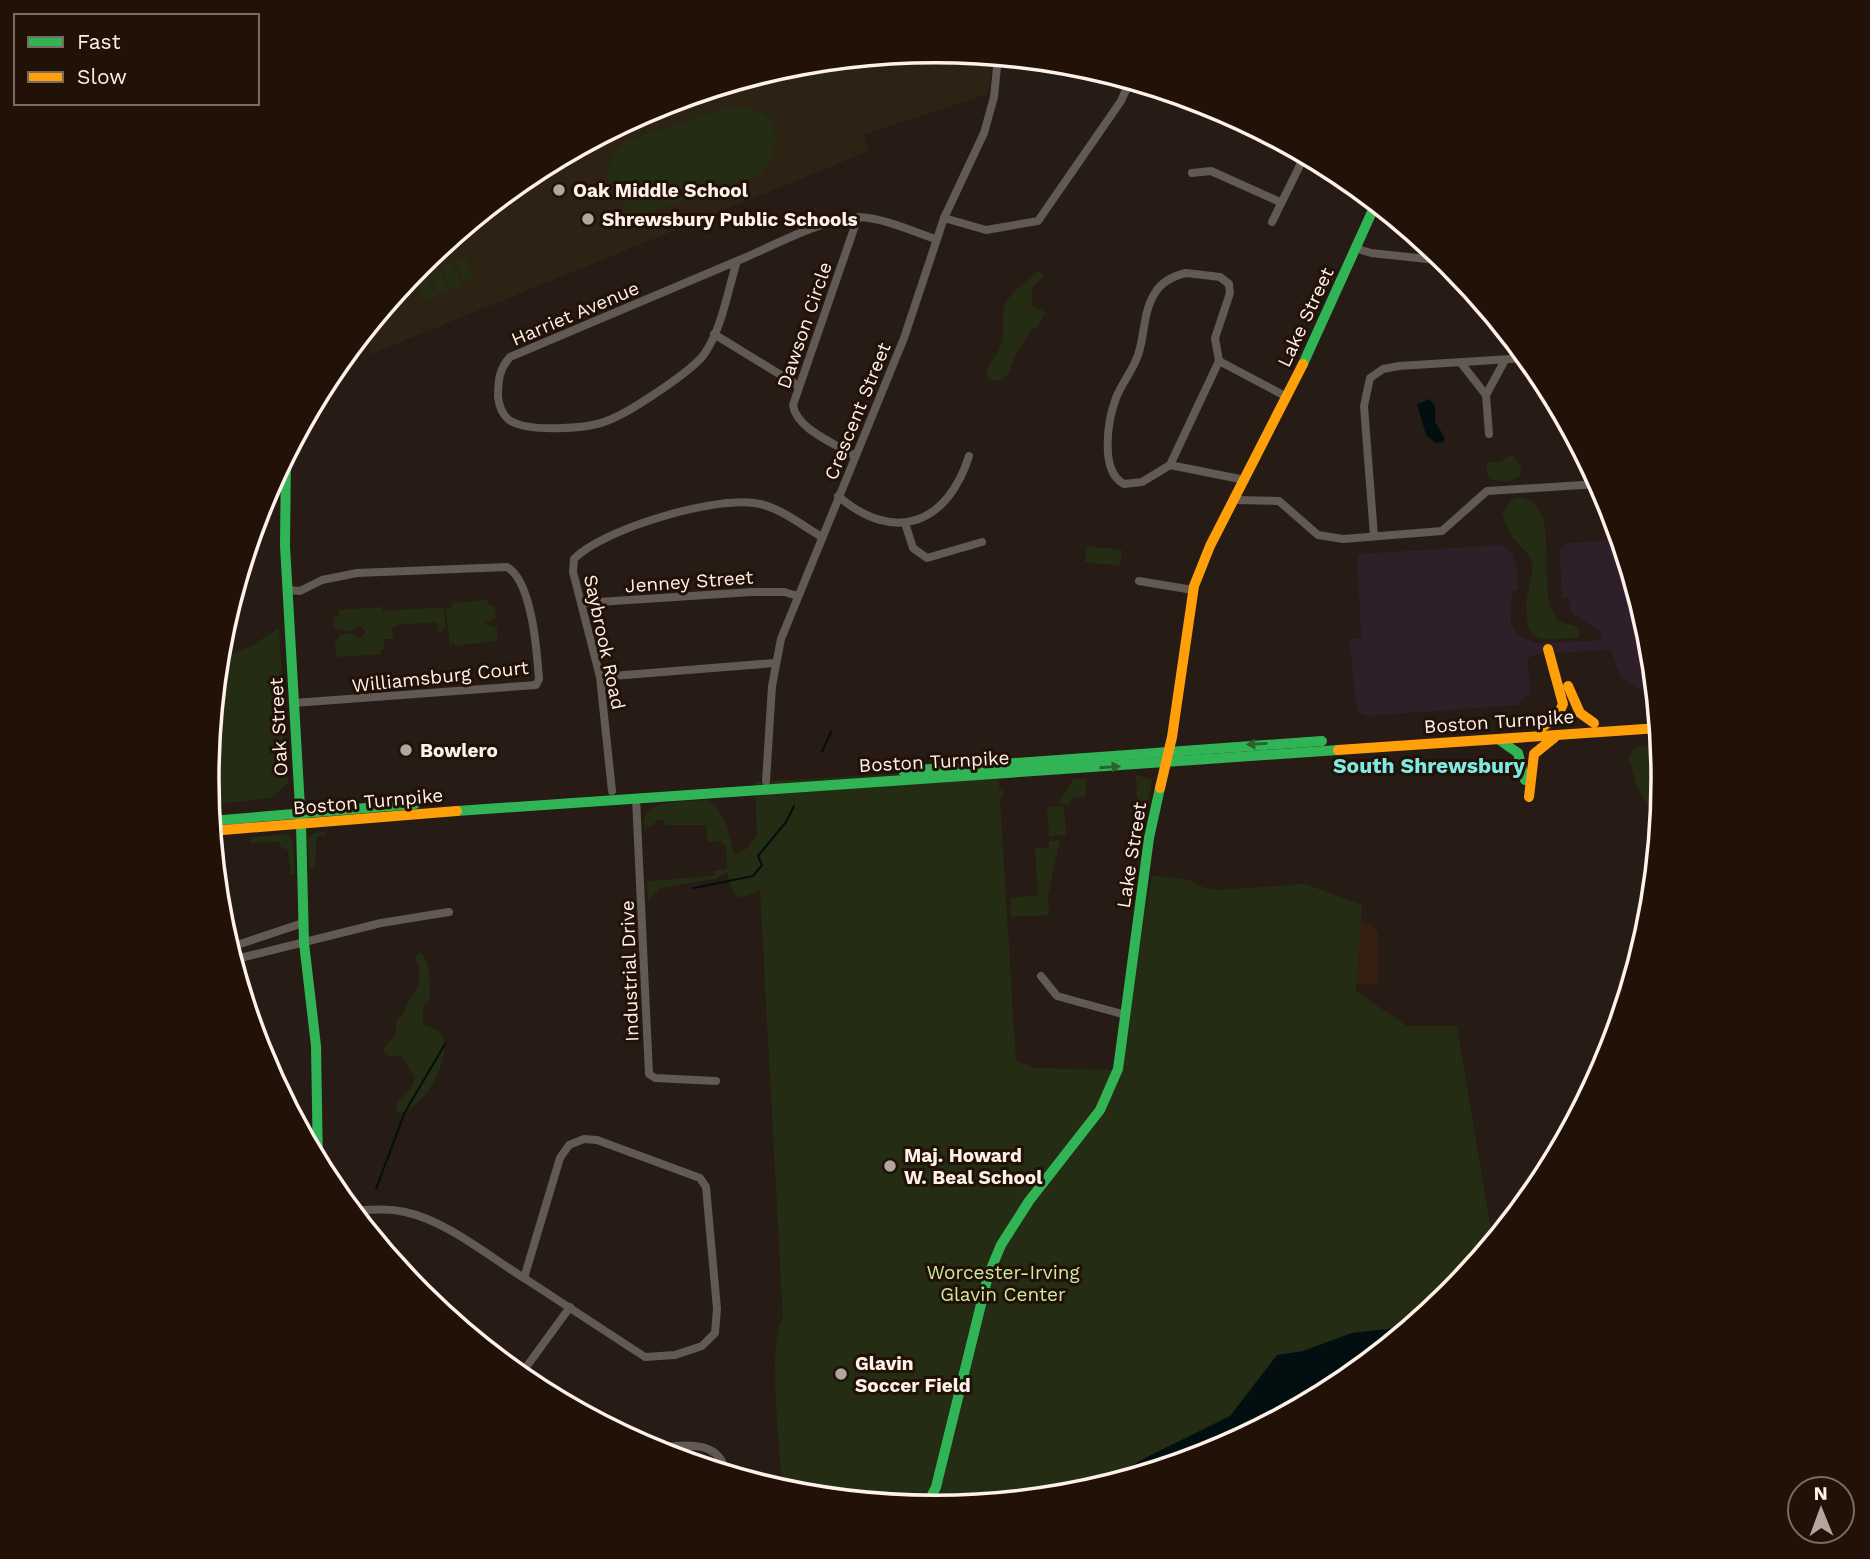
<svg xmlns="http://www.w3.org/2000/svg" width="1870" height="1559" viewBox="0 0 1870 1559" font-family="'Work Sans',sans-serif">
<style>
.commercial{fill:#2e1f29}
.built{fill:#361f12}
.education{fill:#2d2315}
.green{fill:#242d13}
.water{fill:#030e10}
.lines{fill:none;stroke-linecap:round;stroke-linejoin:round}
.stream{stroke:#030e10;stroke-width:2}
.street{stroke:#615954;stroke-width:8}
.fast{stroke:#30b455;stroke-width:10}
.slow{stroke:#ff9f0a;stroke-width:10}
.oneway{fill:#29622e}
.poi-dot{fill:#b2a69f;stroke:#221106;stroke-width:2.5}
.labels{text-anchor:middle;stroke-width:6;stroke-linejoin:round;paint-order:stroke}
.poi-label{font-size:19px;font-weight:bold;fill:#fef1e9;stroke:#221106;text-anchor:start}
.street-label{font-size:19px;fill:#fef1e9;stroke:#221106}
.park-label{font-size:19px;fill:#cceba5;stroke:#221106}
.neighbourhood-label{font-size:21px;font-weight:bold;fill:#7feae4;stroke:#221106}
.rim{fill:none;stroke:#fef1e9;stroke-width:3.5}
</style>
<rect width="100%" height="100%" fill="#261b15"/>
<!-- commercial -->
<path class="commercial" d="M1620,539L1650,638L1655,690H1641L1621,678L1610,650H1602L1533,655L1528,659L1530,694L1519,700L1520,705L1367,716L1357,712L1349,639L1361,638L1357,554L1501,545L1511,551L1517,568V590L1512,591L1511,623L1519,635L1534,643L1594,641L1600,639L1602,633L1571,612L1569,598L1562,597L1559,550L1568,543Z"/>
<!-- built -->
<path class="built" d="M1331,921L1368,923L1378,932V985L1333,982Z"/>
<!-- education -->
<path class="education" d="M935,51L993,56L988,94L863,135L869,151L369,355L374,320L420,264L530,173L656,106L793,65Z"/>
<!-- green -->
<g class="green">
<path d="M672,101L667,116L648,123L640,118L639,115Z"/>
<path d="M731,106C777,105 788,141 761,174L614,224L613,218L633,210C628,206 619,202 615,196C600,177 611,154 627,141Z"/>
<path d="M465,256L475,278L465,283L455,261Z"/>
<path d="M452,262L462,284L451,288L442,267Z"/>
<path d="M439,268L448,290L438,294L429,273Z"/>
<path d="M1037,272L1044,273L1043,278L1032,288V306L1045,312L1037,328H1033L1015,355L1009,374L1001,380L992,381L986,375C988,362 997,357 1001,345C1004,338 1002,326 1003,317C1003,294 1022,287 1037,272Z"/>
<path d="M426,274L435,296L425,300L416,279Z"/>
<path d="M1512,455L1521,467V474C1511,484 1503,482 1489,479L1486,467L1489,462H1500Z"/>
<path d="M1521,497C1566,507 1531,594 1560,622L1578,627L1579,638L1539,639L1528,628L1526,604L1533,565L1529,555L1511,536L1502,513L1513,499Z"/>
<path d="M1087,546L1122,550L1120,566L1085,562Z"/>
<path d="M488,600V604L495,606L496,617L484,624L497,628V641L455,646L452,643L450,648L446,608H451L452,603Z"/>
<path d="M382,607L383,611L444,607L446,627L438,634L437,622L397,625L392,629L393,639H384L385,649H382L381,654L336,657L335,640L339,639V635L352,633L359,639L366,632L359,625L350,632L334,629L333,617H339V610Z"/>
<path d="M279,628L288,783L271,798L209,805L206,779L218,661L251,646Z"/>
<path d="M1660,743L1664,780L1660,823L1638,790L1629,758L1634,748Z"/>
<path d="M998,768L999,790L1004,791L1000,801L1016,1061L1035,1068L1114,1070L1152,876L1187,879L1202,887L1218,890L1305,884L1362,905L1356,991L1407,1026H1457L1493,1242L1450,1295L1340,1386L1213,1453L1077,1494L935,1508L792,1494L783,1491C780,1461 767,1336 783,1320L760,890L740,898L733,893L727,872L715,879L660,888L648,901L647,881L715,876L714,871L727,869L726,845H722L721,841L708,842L706,825H665L664,821L657,819L653,826L646,827L647,834C630,798 685,802 707,800L717,808L726,824L734,855L746,849L757,836L755,782Z"/>
<path d="M1136,775L1152,780L1139,856Z"/>
<path d="M1073,779H1087L1085,797H1074L1069,804L1059,803Z"/>
<path d="M1064,806L1066,835L1049,836L1047,807Z"/>
<path d="M327,831L324,836H317L315,868L309,869L307,838L314,833Z"/>
<path d="M286,834L293,841L295,873L291,875L288,850L281,847L279,842L249,843L253,837Z"/>
<path d="M1060,840L1048,896L1049,915L1011,917L1010,898L1038,895L1035,848H1049V841Z"/>
<path d="M418,953H422C431,968 430,982 430,999L423,1006V1025L440,1031C456,1054 425,1108 400,1113L396,1110L397,1102L411,1089L415,1077L401,1055L390,1057L384,1053V1048L395,1035L397,1018L404,1014C410,989 428,990 415,957Z"/>
</g>
<!-- water -->
<g class="water">
<path d="M1430,399L1435,406V422L1445,438L1443,442L1435,443L1426,435L1417,404Z"/>
<path d="M1413,1326L1340,1386L1214,1453L1105,1486L1139,1461L1230,1416L1277,1355L1303,1351L1352,1333Z"/>
</g>
<g class="lines">
<!-- stream -->
<g class="stream">
<path d="M822,752L831,732"/>
<path d="M694,888L753,876L762,865L758,856L786,822L794,806"/>
<path d="M376,1189L405,1112L445,1044"/>
</g>
<!-- street -->
<g class="street">
<path d="M1192,173L1211,171L1280,202"/>
<path d="M944,218L986,230L1038,221L1121,101L1130,81"/>
<path d="M1272,222L1305,155"/>
<path d="M1355,248L1371,253L1446,261"/>
<path d="M737,261L510,357C499,369 498,381 498,397C499,406 502,414 509,420C528,433 589,429 609,420C630,412 694,370 705,353C722,328 728,290 737,261C772,247 832,212 869,218C891,221 914,232 936,239"/>
<path d="M1186,273L1220,277L1229,284L1230,293L1215,338L1219,361L1170,465L1142,482L1124,484C1099,471 1108,419 1116,398C1122,383 1133,370 1138,355C1145,335 1143,311 1155,293C1162,281 1173,276 1186,273Z"/>
<path d="M714,334L797,385"/>
<path d="M1219,361L1287,397"/>
<path d="M1461,363L1486,395L1489,434"/>
<path d="M1486,395L1505,360"/>
<path d="M855,456C836,444 796,429 793,405L858,217"/>
<path d="M1170,465L1245,480"/>
<path d="M838,496C894,544 947,525 969,456"/>
<path d="M1234,500L1279,501L1318,535L1343,539L1442,531L1487,491L1599,484"/>
<path d="M905,523L913,548L927,558L982,542"/>
<path d="M1374,536L1364,406L1370,378L1383,369L1399,366L1527,358"/>
<path d="M1139,581L1193,590"/>
<path d="M289,590L300,591L322,580L357,573L507,567C532,581 537,652 539,679L536,685L294,703"/>
<path d="M583,603L752,592H784L798,596"/>
<path d="M600,677L775,663"/>
<path d="M766,781L772,686L781,639L904,338L944,218L984,133L994,97L998,57"/>
<path d="M612,791L600,677L573,572L574,559C602,529 720,494 760,504C782,509 803,526 822,537"/>
<path d="M636,798L649,1074L655,1078L716,1081"/>
<path d="M1646,899H1652"/>
<path d="M228,948L303,923"/>
<path d="M232,960L381,923L449,912"/>
<path d="M1041,976L1057,996L1126,1015"/>
<path d="M584,1139L597,1140L700,1178L706,1187L717,1309L715,1333L702,1346L675,1355L645,1357L524,1278L560,1158L569,1145Z"/>
<path d="M351,1211C369,1210 387,1208 405,1212C447,1221 488,1256 524,1278"/>
<path d="M519,1377L570,1307"/>
<path d="M648,1448C677,1447 720,1435 726,1474"/>
</g>
<!-- fast -->
<g class="fast">
<path d="M1303,364L1376,203"/>
<path d="M286,454L285,546L301,825L304,943L316,1046L318,1164"/>
<path d="M1498,739L1518,753L1525,780"/>
<path d="M903,771L1322,741"/>
<path d="M457,811L1338,750"/>
<path d="M210,821L415,804"/>
<path d="M926,1507L936,1487L988,1276L1001,1245L1029,1201L1100,1110L1118,1069L1149,838L1160,788"/>
</g>
<!-- slow -->
<g class="slow">
<path d="M1568,686L1580,713L1594,723"/>
<path d="M1542,727L1557,717L1563,704L1548,649"/>
<path d="M1338,750L1659,728"/>
<path d="M1160,788L1172,737L1194,586L1210,546L1303,364"/>
<path d="M1529,797L1534,754L1555,737"/>
<path d="M211,831L457,811"/>
</g>
</g>
<!-- one-way arrows -->
<defs><path id="oneway-solid" d="M-6-.8H1V-3.2L6.5 0L1 3.2V.8H-6Z" transform="scale(1.75)"/></defs>
<g class="oneway">
<use href="#oneway-solid" transform="translate(1257 744) rotate(177)"/>
<use href="#oneway-solid" transform="translate(1110 767) rotate(-4)"/>
</g>
<!-- markers -->
<g class="poi-dot">
<circle cx="559" cy="190" r="7"/>
<circle cx="588" cy="219" r="7"/>
<circle cx="406" cy="750" r="7"/>
<circle cx="890" cy="1166" r="7"/>
<circle cx="841" cy="1374" r="7"/>
</g>
<g class="labels">
<!-- poi labels -->
<g class="poi-label">
<text x="573" y="197">Oak Middle School</text>
<text x="602" y="226">Shrewsbury Public Schools</text>
<text x="420" y="757">Bowlero</text>
<text x="904" y="1162">Maj. Howard<tspan x="904" dy="22">W. Beal School</tspan></text>
<text x="855" y="1370">Glavin<tspan x="855" dy="22">Soccer Field</tspan></text>
</g>
<!-- street labels -->
<g class="street-label">
<text transform="translate(575 313) rotate(-23)" y="7">Harriet Avenue</text>
<text transform="translate(1305 317) rotate(-65)" y="7">Lake Street</text>
<text transform="translate(804 325) rotate(-71)" y="7">Dawson Circle</text>
<text transform="translate(857 411) rotate(-68)" y="7">Crescent Street</text>
<text transform="translate(689 581) rotate(-4)" y="7">Jenney Street</text>
<text transform="translate(605 642) rotate(78)" y="7">Saybrook Road</text>
<text transform="translate(440 676) rotate(-6)" y="7">Williamsburg Court</text>
<text transform="translate(1499 721) rotate(-4)" y="7">Boston Turnpike</text>
<text transform="translate(278 727) rotate(-93)" y="7">Oak Street</text>
<text transform="translate(934 761) rotate(-3)" y="7">Boston Turnpike</text>
<text transform="translate(368 801) rotate(-5)" y="7">Boston Turnpike</text>
<text transform="translate(1131 855) rotate(-81)" y="7">Lake Street</text>
<text transform="translate(629 971) rotate(-92)" y="7">Industrial Drive</text>
</g>
<!-- park labels -->
<g class="park-label">
<text x="1003" y="1279">Worcester-Irving<tspan x="1003" dy="22">Glavin Center</tspan></text>
</g>
<!-- neighbourhood labels -->
<g class="neighbourhood-label">
<text x="1429" y="773">South Shrewsbury</text>
</g>
</g>
<!-- crop -->
<path d="M0 0H1870V1559H0ZM219 779a716 716 0 1 1 1432 0a716 716 0 1 1-1432 0Z" fill="#221106" fill-rule="evenodd"/>
<path class="rim" d="M219 779a716 716 0 1 1 1432 0a716 716 0 1 1-1432 0Z"/>
<!-- legend -->
<rect x="14" y="14" width="245" height="91" fill="#221106" stroke="#7a6b61" stroke-width="2"/>
<rect x="28" y="37" width="35" height="10" fill="#30b455" stroke="#7a6b61" stroke-width="2"/>
<text x="77" y="49" font-size="21" fill="#fef1e9">Fast</text>
<rect x="28" y="72" width="35" height="10" fill="#ff9f0a" stroke="#7a6b61" stroke-width="2"/>
<text x="77" y="84" font-size="21" fill="#fef1e9">Slow</text>
<!-- north arrow -->
<g transform="translate(1821 1510) rotate(359)"><circle r="33" fill="#221106" stroke="#7a6b61" stroke-width="2"/>
<path d="M0-5L12 26L0 18L-12 26Z" fill="#b2a69f"/>
<text y="-10" font-size="19" font-weight="bold" text-anchor="middle" fill="#fef1e9">N</text>
</g>
</svg>
